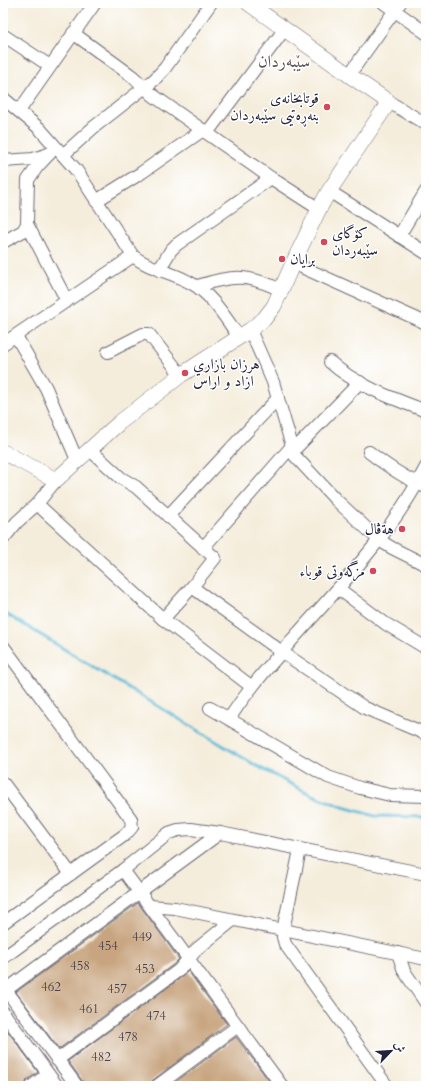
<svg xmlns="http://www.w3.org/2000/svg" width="429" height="1089" viewBox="0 0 429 1089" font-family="Cardo,Amiri,serif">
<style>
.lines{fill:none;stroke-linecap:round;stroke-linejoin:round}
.stream{stroke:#58b8d6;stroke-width:3}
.building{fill:#c8a580}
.minor-casing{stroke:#6c6973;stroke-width:14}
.tertiary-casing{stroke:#6c6973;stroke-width:16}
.minor{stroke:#fff;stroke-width:12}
.tertiary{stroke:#fff;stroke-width:15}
.poi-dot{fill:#d1495b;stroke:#fff;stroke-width:1.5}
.labels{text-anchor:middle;stroke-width:3;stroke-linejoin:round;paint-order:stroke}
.number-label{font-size:13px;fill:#4c434c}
.poi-label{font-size:15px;fill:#22223b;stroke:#fff;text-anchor:end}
.quarter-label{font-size:17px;fill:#5c5053;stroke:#fff}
</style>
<rect width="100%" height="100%" fill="#fff"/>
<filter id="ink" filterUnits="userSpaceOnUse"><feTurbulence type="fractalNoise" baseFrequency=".025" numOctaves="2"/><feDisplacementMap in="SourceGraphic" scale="8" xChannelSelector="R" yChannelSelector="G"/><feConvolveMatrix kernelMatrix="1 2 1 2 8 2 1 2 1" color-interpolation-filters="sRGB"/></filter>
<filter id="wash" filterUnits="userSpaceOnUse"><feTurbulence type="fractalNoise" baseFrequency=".012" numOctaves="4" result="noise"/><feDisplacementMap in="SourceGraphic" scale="16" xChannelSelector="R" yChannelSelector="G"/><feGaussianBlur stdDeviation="0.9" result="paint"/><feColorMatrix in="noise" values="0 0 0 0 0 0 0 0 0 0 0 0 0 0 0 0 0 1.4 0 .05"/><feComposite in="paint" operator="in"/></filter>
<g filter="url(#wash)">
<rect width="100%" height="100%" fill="#f5eddb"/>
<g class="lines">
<!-- stream -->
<path class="stream" d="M3,612L255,765L312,795L343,807L375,816L426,817"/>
</g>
<g id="blocks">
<!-- building -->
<g class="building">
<path d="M138,903L179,959L174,964L59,1049L16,992Z"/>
<path d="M188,971L227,1024L153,1080L150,1086H84L83,1082L68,1061L183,976Z"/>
<path d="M3,1025L38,1072L27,1080L25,1086H3Z"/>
<path d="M236,1037L273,1086H170Z"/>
</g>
</g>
</g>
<g filter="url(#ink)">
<use href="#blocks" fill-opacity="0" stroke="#6c6973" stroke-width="1"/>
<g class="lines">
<defs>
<g id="minor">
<path d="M384,3L426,33"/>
<path d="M73,33L132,76L154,96L271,178L319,209"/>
<path d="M3,35L50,66"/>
<path d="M349,75L400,3"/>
<path d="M3,98L39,128L77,171L133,256C151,270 170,271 189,282C211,293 225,317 239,337"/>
<path d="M389,102L426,124"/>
<path d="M19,111L95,3"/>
<path d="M207,133L284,30"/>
<path d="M63,155L94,127L154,80L165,68L211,3"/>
<path d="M3,161L33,159L49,154"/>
<path d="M329,191L426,253"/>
<path d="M96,201L141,173L203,130"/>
<path d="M27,224L67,301"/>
<path d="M399,236L426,191"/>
<path d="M3,242L23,231L27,224L28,180L37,167L50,153"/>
<path d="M293,263L426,323"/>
<path d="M159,270L171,250L176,245L271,178"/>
<path d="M198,286C233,275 248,274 281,290"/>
<path d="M250,330L273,382L295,456L335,499L379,540L392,548L426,565"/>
<path d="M16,336L46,388L77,460"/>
<path d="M3,344L133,256"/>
<path d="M108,352L143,334H149L181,375"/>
<path d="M330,362C355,385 394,399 426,411"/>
<path d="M89,449L121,478L136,487L215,558L192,587L163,619"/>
<path d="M293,451L360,382"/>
<path d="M369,452C387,466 406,479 426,487"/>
<path d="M37,504L163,619L252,687"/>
<path d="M168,516L278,398"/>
<path d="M3,539L17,522L37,504L56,480"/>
<path d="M203,548L292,446"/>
<path d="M192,587L282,652L365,708L426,734"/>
<path d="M339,589L386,624L426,648"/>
<path d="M3,646L131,819L132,827L126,834L3,923"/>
<path d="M210,708L328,777L360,788L390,795L426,796"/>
<path d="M229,719C236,708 244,697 252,687C310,614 383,551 426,467"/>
<path d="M3,783L71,874"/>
<path d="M300,850L283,930V937L285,944L387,1086"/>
<path d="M123,870L282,1086"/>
<path d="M150,906L175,908L426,959"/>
<path d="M398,953L404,971L426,1003"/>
<path d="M3,958L123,870L169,833L178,830L191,829L220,833L426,874"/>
<path d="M3,986L77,1086"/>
<path d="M6,990L220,833"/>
<path d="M3,1012L57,1086"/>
<path d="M57,1060L179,970L197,949L233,920"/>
<path d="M32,1086L48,1074"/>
<path d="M157,1086L238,1026"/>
</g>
<path id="tertiary" d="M3,452L56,480L119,423L181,375L250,330L264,319L274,306L293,263L319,209L329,191L389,102L349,75L248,3"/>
</defs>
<!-- minor casing -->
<use href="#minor" class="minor-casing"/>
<!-- tertiary casing -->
<use href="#tertiary" class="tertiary-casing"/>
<!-- minor -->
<use href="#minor" class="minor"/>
<!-- tertiary -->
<use href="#tertiary" class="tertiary"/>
</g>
</g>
<!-- markers -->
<g class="poi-dot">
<circle cx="327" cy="107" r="4"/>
<circle cx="324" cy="242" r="4"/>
<circle cx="282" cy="259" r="4"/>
<circle cx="185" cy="373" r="4"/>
<circle cx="402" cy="529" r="4"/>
<circle cx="373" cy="571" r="4"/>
</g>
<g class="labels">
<!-- number labels -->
<g class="number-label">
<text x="142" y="941">449</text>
<text x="108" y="950">454</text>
<text x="80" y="970">458</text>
<text x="145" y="973">453</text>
<text x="51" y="991">462</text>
<text x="117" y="993">457</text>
<text x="89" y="1013">461</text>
<text x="156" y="1020">474</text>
<text x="128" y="1041">478</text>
<text x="101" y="1061">482</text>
</g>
<!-- poi labels -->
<g class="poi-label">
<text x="319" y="103">قوتابخانەی<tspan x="319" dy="17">بنەڕەتیی سێبەردان</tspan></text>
<text x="332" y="238" text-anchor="start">کۆگای<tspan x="332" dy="17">سێبەردان</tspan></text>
<text x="290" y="264" text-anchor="start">برايان</text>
<text x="193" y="369" text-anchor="start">هرزان بازاري<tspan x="193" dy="17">ازاد و اراس</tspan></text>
<text x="394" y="534">هةڤال</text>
<text x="365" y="576">مزگەوتی قوباء</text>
</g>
<!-- quarter labels -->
<g class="quarter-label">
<text x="284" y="67">سێبەردان</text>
</g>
</g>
<!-- margin -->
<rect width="429" height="1089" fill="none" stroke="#fff" stroke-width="16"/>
<!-- north arrow -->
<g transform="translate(391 1051) rotate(65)" stroke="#ffffff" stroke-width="3" paint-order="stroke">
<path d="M0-3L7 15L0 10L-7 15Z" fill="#22223b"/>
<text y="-6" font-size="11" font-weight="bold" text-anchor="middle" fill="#22223b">ش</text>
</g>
</svg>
